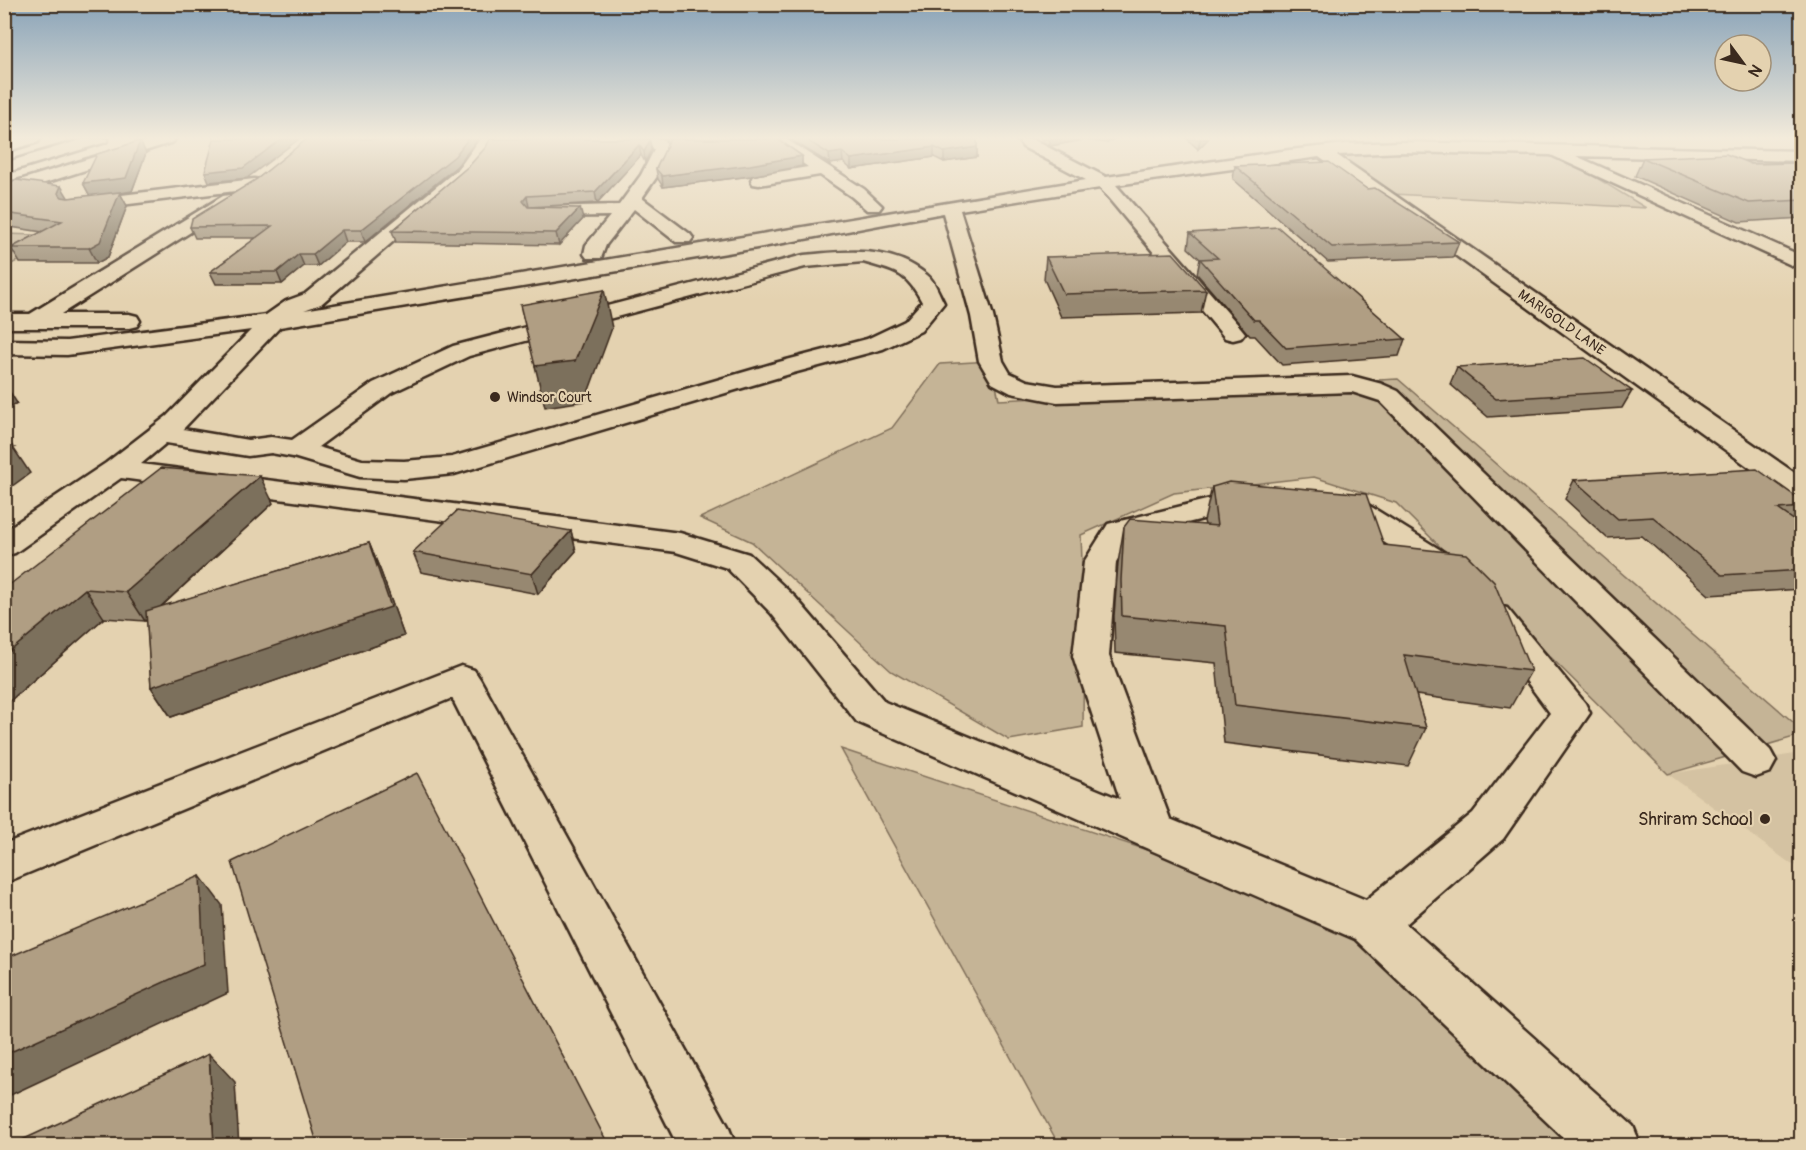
<svg xmlns="http://www.w3.org/2000/svg" width="1806" height="1150" viewBox="0 0 1806 1150" font-family="Pangolin,sans-serif">
<style>
.built{fill:#d4c2a2}
.green{fill:#c5b496;stroke:#806f5a;stroke-width:1.5}
.lines{fill:none;stroke-linecap:round;stroke-linejoin:round}
.minor-casing{stroke:#3b2a1e;stroke-width:5}
.major-casing{stroke:#3b2a1e;stroke-width:5}
.minor{fill:#e4d2b0;fill-rule:evenodd}
.major{fill:#e4d2b0;fill-rule:evenodd}
.wall{fill:#978871;stroke:#3b2a1e;stroke-width:1.5}
.shaded-wall{fill:#7b6f5c;stroke:#3b2a1e;stroke-width:1.5}
.building{fill:#b09e83;stroke:#3b2a1e;stroke-width:1.5}
.poi-dot{fill:#3b2a1e;stroke:#e4d2b0;stroke-width:2}
.labels{text-anchor:middle;stroke-width:4.5;stroke-linejoin:round;paint-order:stroke}
.far-street-label{font-size:14px;fill:#3b2a1e;stroke:#e4d2b0}
.far-poi-label{font-size:14px;fill:#3b2a1e;stroke:#e4d2b0;text-anchor:start}
.near-poi-label{font-size:18px;fill:#3b2a1e;stroke:#e4d2b0;text-anchor:end}
</style>
<rect width="100%" height="100%" fill="#e4d2b0"/>
<filter id="ink" filterUnits="userSpaceOnUse"><feTurbulence type="fractalNoise" baseFrequency=".0167" numOctaves="2"/><feDisplacementMap in="SourceGraphic" scale="12" xChannelSelector="R" yChannelSelector="G"/><feConvolveMatrix kernelMatrix="1 2 1 2 8 2 1 2 1" color-interpolation-filters="sRGB"/></filter>
<g filter="url(#ink)">
<!-- built -->
<path class="built" d="M1801,753V867L1791,864L1668,774Z"/>
<!-- green -->
<g class="green">
<path d="M1549,149L1646,208L1393,194L1323,152Z"/>
<path d="M5,234L69,236L5,267Z"/>
<path d="M991,361L999,400L1398,379L1801,729V735L1668,774L1396,503L1314,477L1174,493L1081,535L1084,613L1083,727L1009,740L891,671L752,542L700,518L892,428L940,364Z"/>
<path d="M841,749L1316,906L1595,1145H1059Z"/>
</g>
<g class="lines">
<defs>
<g id="minor">
<path d="M15,139H40L38,142L4,152V142Z"/>
<path d="M152,139H175L173,142L4,196V185Z"/>
<path d="M480,139H495L487,155L471,174L321,304L304,310L1086,180L1023,147L1017,139H1032L1106,177L1289,150L1346,144L1400,142L1802,151V161L1576,156L1802,256V270L1551,155L1400,152L1337,155L1802,478V501L1792,498L1319,157L1116,185L1241,328L1245,333L1241,338L1233,340L1225,338L1100,188L960,210L993,316L1003,361L1010,373L1027,381L1057,386L1352,376L1382,384L1398,391L1770,750L1776,761L1770,772L1756,777L1742,772L1380,401L1352,392L1057,402L1011,393L992,383L989,378L979,361L971,316L943,213L757,248L280,327L183,429L248,440L271,437L292,440L373,383L453,346L804,255C846,251 891,245 927,275C935,281 939,294 944,303L921,331L883,349L793,373L454,474L404,479L360,477L293,457L271,453L248,456L166,443L141,464L680,533L749,554L795,597L885,702L1120,799L1073,656L1084,562L1108,524L1235,493L1263,496L1267,502L1263,508L1235,511L1131,537L1116,562L1109,656L1170,819L1366,900L1473,813L1550,713L1478,616L1483,608L1495,605L1507,608L1585,703L1590,713L1503,839L1406,924L1633,1126L1641,1146H1572L1355,939L857,722L771,613L727,568L676,552L121,478L15,553L4,556V531L106,463L167,416L251,330L67,355L4,354V340L67,341L266,315L286,301L305,294L459,168ZM863,262C894,271 906,271 922,302L905,321L867,339L775,363L452,457L404,461L362,460L318,447L391,393L469,356L805,267Z"/>
<path d="M648,139H663L670,150L658,175L642,198L690,234L693,238L690,242H676L634,209L606,245L601,258H587L584,254L586,245L610,216L537,217L531,216L528,212L531,208L537,207L619,205L641,175L654,150Z"/>
<path d="M768,139H786L864,189L882,206L879,210H867L852,197L820,175L759,185L753,184L751,180L753,176L808,167Z"/>
<path d="M254,179L260,180L262,184L260,188L80,210L74,209L71,205L74,201L80,200Z"/>
<path d="M229,195L235,196L238,200L235,204L61,314H129L137,316L140,321L137,326L129,328H4V314H30L223,196Z"/>
<path d="M1336,495L1357,498L1468,567L1472,574L1468,581L1456,584L1444,581L1339,513L1325,510L1321,504L1325,498Z"/>
<path d="M461,666L474,670L480,679L728,1126L736,1146H678L452,698L4,883V844Z"/>
</g>
<path id="major" d="M84,139H108L106,142L4,173V163Z"/>
</defs>
<!-- minor casing -->
<use href="#minor" class="minor-casing"/>
<!-- major casing -->
<use href="#major" class="major-casing"/>
<!-- minor -->
<use href="#minor" class="minor"/>
<!-- major -->
<use href="#major" class="major"/>
</g>
<!-- wall -->
<g class="wall">
<path d="M307,139H478L457,166L365,242H346L318,266H304L282,284H216L210,272L256,238H195L190,227L257,179Z"/>
<path d="M649,139L651,150L645,162L641,155L597,203L529,207L583,219L559,245L396,242L392,231L470,165L486,147Z"/>
<path d="M665,139H778L802,156V166L751,176L663,187L658,179L656,169L668,144Z"/>
<path d="M790,139H977V157L944,162L934,157L851,169L843,162L830,164Z"/>
<path d="M1041,139H1114L1107,143L1085,140L1050,146L1041,141Z"/>
<path d="M1187,139H1208L1198,149Z"/>
<path d="M146,153L132,191L120,193L127,206L108,257L97,263H20L11,248L42,232L4,226V183L68,198L90,196L83,183Z"/>
<path d="M1643,158L1751,164L1802,163V218L1739,222L1635,176Z"/>
<path d="M1235,166L1367,189L1459,242L1453,257L1328,262L1233,179Z"/>
<path d="M1190,233L1405,339L1399,356L1282,365L1255,336H1250L1197,274L1200,259L1188,248Z"/>
<path d="M1046,257L1206,290L1201,313L1061,317L1044,279Z"/>
<path d="M1457,367L1632,391L1622,408L1488,417L1450,384Z"/>
<path d="M1574,480L1802,501V519L1798,524L1802,526V589L1709,595L1642,536L1607,538L1565,499Z"/>
<path d="M1212,487L1384,545L1531,671L1510,708L1416,695L1426,728L1408,766L1224,743L1216,663L1115,653L1114,616L1118,563L1124,527L1205,525L1204,521Z"/>
<path d="M273,503L161,607L369,543L381,572L404,636L171,717L151,687L147,620L145,621L104,618L4,706V589Z"/>
<path d="M571,531L576,551L538,594L421,572L413,552Z"/>
</g>
<!-- shaded-wall -->
<g class="shaded-wall">
<path d="M282,139H299L247,178L209,182L205,172Z"/>
<path d="M468,139H478L457,166L365,242L361,230Z"/>
<path d="M1050,139H1085L1050,146Z"/>
<path d="M1108,139H1114L1107,143Z"/>
<path d="M1200,139H1208L1198,149Z"/>
<path d="M650,140L651,150L645,162L644,152Z"/>
<path d="M140,141L146,153L132,191L120,193L127,206L108,257L97,263L89,248L90,196L83,183Z"/>
<path d="M639,145L641,155L597,203L595,192Z"/>
<path d="M934,147V157L851,169V159Z"/>
<path d="M977,147V157L944,162V152Z"/>
<path d="M842,152L843,162L830,164L829,154Z"/>
<path d="M802,156V166L751,176L663,187L662,176Z"/>
<path d="M61,186L69,199L65,206L58,193Z"/>
<path d="M527,196L529,207L526,212L523,201Z"/>
<path d="M580,208L583,219L559,245L556,233Z"/>
<path d="M342,230L346,242L318,266L313,254Z"/>
<path d="M299,254L304,266L282,284L277,272Z"/>
<path d="M604,290L612,328L585,401L545,407L535,366Z"/>
<path d="M6,386L17,403L4,411V387Z"/>
<path d="M4,434L30,473L4,492Z"/>
<path d="M260,476L273,503L145,621L126,592Z"/>
<path d="M571,531L576,551L538,594L532,574Z"/>
<path d="M369,543L381,572L404,636L171,717L151,687Z"/>
<path d="M85,589L104,618L4,706V656Z"/>
<path d="M200,876L222,905L228,993L4,1098V1055Z"/>
<path d="M209,1054L235,1082L239,1146H214Z"/>
</g>
<!-- building -->
<g class="building">
<path d="M214,139H282L243,168L205,172Z"/>
<path d="M307,139H468L455,156L361,230H342L313,254H299L277,272H210L272,226L190,227L192,219L257,179Z"/>
<path d="M490,139H649L650,140L644,152L639,145L595,192L527,196L523,201L528,207L580,208L556,233L392,231L470,165L486,147Z"/>
<path d="M670,139H777L802,156L750,165L662,176L656,169Z"/>
<path d="M805,139H977V147L944,152L934,147L851,159L842,152L829,154Z"/>
<path d="M140,141L126,178L83,183L97,154Z"/>
<path d="M1726,154L1751,164L1802,163V200L1749,203L1643,158Z"/>
<path d="M1329,162L1367,189L1375,188L1459,242L1332,247L1235,166Z"/>
<path d="M16,180L61,186L58,193L62,197L68,198L120,192L100,242L89,248H11L62,221L4,213V183Z"/>
<path d="M1278,227L1405,339L1286,348L1259,320H1254L1200,259L1218,258L1190,233Z"/>
<path d="M1173,253L1206,290L1064,294L1046,257Z"/>
<path d="M604,290L575,361L535,366L520,305Z"/>
<path d="M1585,358L1632,391L1496,399L1457,367Z"/>
<path d="M4,448H14L4,454Z"/>
<path d="M161,468L260,476L126,592L85,589L4,656V589Z"/>
<path d="M1757,469L1802,501V507L1778,509L1802,526V570L1722,575L1653,517L1618,519L1574,480Z"/>
<path d="M1229,482L1366,494L1384,545L1466,554L1494,582L1531,671L1404,655L1426,728L1235,705L1226,626L1122,616L1121,580L1124,527L1130,519L1217,526L1212,487Z"/>
<path d="M457,511L571,531L532,574L413,552Z"/>
<path d="M369,543L391,607L151,687L146,611Z"/>
<path d="M417,773L609,1146H318L232,862Z"/>
<path d="M200,876L204,964L4,1055V959Z"/>
<path d="M209,1054L214,1146H9Z"/>
</g>
</g>
<!-- sky -->
<linearGradient id="sky" x2="0" y2="1"><stop stop-color="#89a3b8"/><stop offset="0.46" stop-color="#f3ebdb"/><stop offset="1" stop-color="#f3ebdb" stop-opacity="0"/></linearGradient>
<rect width="1806" height="300" fill="url(#sky)"/>
<!-- markers -->
<g class="poi-dot">
<circle cx="495" cy="397" r="6"/>
<circle cx="1765" cy="819" r="6"/>
</g>
<g class="labels">
<!-- far-street labels -->
<g class="far-street-label">
<text transform="translate(1562 322) rotate(35)" y="5">MARIGOLD LANE</text>
</g>
<!-- far-poi labels -->
<g class="far-poi-label">
<text x="507" y="402">Windsor Court</text>
</g>
<!-- near-poi labels -->
<g class="near-poi-label">
<text x="1753" y="825">Shriram School</text>
</g>
</g>
<!-- margin -->
<rect width="1806" height="1150" fill="none" stroke="#e4d2b0" stroke-width="24"/>
<rect x="12" y="12" width="1782" height="1126" fill="none" stroke="#3b2a1e" stroke-width="2" filter="url(#ink)"/>
<!-- north arrow -->
<g transform="translate(1743 63) rotate(123)"><circle r="28" fill="#e4d2b0" stroke="#a08f76" stroke-width="1.5"/>
<path d="M0-4.5L10 22L0 15L-10 22Z" fill="#3b2a1e"/>
<text y="-9" font-size="16" font-weight="bold" text-anchor="middle" fill="#3b2a1e">N</text>
</g>
</svg>
